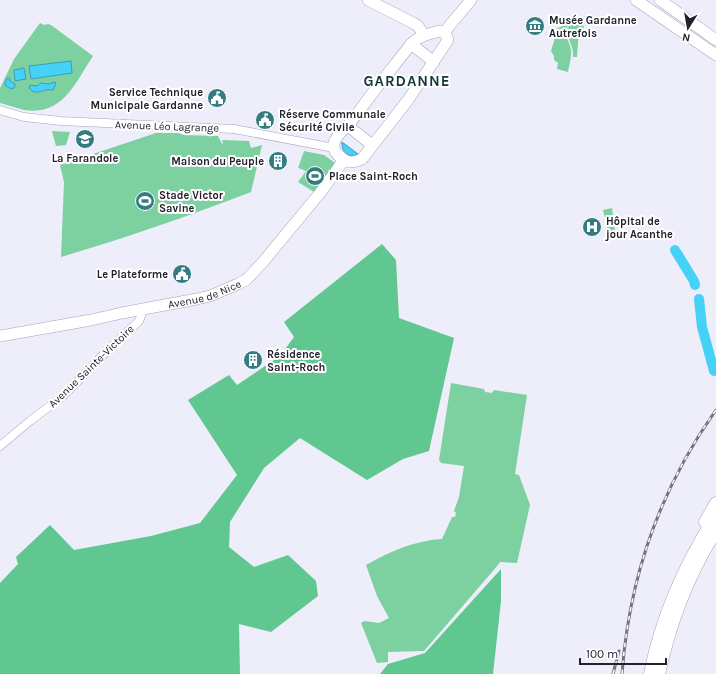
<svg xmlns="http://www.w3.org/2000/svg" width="716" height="674" viewBox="0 0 716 674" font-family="Karla,sans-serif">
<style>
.green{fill:#7dd1a1}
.forest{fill:#5fc78f}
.water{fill:#46d2f7;stroke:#3b9dba}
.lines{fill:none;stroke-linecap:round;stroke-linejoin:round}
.river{stroke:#46d2f7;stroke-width:10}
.minor-casing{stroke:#a6a2c0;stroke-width:9}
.major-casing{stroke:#a6a2c0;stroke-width:12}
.highway-casing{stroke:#a6a2c0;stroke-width:13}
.minor{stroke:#fff;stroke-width:8}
.major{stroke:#fff;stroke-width:11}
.highway{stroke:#fff;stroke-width:12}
.rail-casing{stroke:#73727e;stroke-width:3}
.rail{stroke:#fff;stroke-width:1.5;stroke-dasharray:4.5;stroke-linecap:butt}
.labels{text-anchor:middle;stroke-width:4;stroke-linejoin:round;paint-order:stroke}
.poi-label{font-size:11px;font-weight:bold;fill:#22212c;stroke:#fff;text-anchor:start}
.street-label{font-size:11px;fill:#22212c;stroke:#fff}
.district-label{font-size:15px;font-weight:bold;letter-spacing:1px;fill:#133639;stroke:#fff}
</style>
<rect width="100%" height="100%" fill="#eeedfa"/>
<!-- green -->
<g class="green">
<path d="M581,17L584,28L580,30L578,42L577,57H573C574,46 567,39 567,31C567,29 569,26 569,25L568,23L575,19Z"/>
<path d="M40,23L44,25L48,24L51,25L93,56C75,83 63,116 24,110C16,108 8,105 0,103V88L14,59Z"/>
<path d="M567,24L568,25C563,36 569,39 571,50C572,56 569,66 568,72L557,69L558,63L554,60V56L551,51L554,41V37L556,29Z"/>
<path d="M52,131L70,132L66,145L56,146Z"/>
<path d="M156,133H178L184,135L218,136L222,144L223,143L222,140L249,141L251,148L262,145L251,192C189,216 125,238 61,257L64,182L60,165Z"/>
<path d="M304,151L324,155L338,165L314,192L298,182L306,171L298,168Z"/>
<path d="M612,208L615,231L608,232L603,210Z"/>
<path d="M451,383L484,389L485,392L492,393L494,390L527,395L515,474L519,475L530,505L517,563L500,562L498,565L424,651L388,652V662L377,663L361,623L364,621L379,623L389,618L377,596L366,565C391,551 413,541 442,539L452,517H455L456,513L454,511L459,497L464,466L441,463L439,460Z"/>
</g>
<!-- forest -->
<g class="forest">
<path d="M382,244L396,260L399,318L454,338L429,451L403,459L367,480L300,438L264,468L230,522L229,547L254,567L288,555L316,581L318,596L271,632L239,624L240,674H0V583L18,564L16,557L50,525L74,550L151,536L200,523L237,475L188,400L229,375L237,385L280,356L294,337L284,322Z"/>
<path d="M501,569V601L493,674H380L388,664L425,653Z"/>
</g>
<!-- water -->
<g class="water">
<path d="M71,61L72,73L31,79L29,66Z"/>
<path d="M24,68L26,79L15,81L14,70Z"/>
<path d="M7,78H9L10,79V81L15,84V86L14,88L11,89L5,85V83Z"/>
<path d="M55,82L56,83L53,90C42,88 37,97 29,88L30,85L37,86L41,83L48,84Z"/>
<path d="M342,142L358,154C349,159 341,152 342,142Z"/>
</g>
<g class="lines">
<!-- river -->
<g class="river">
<path d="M675,250L694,281L695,285"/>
<path d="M699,299L702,327L714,371"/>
</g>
<defs>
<g id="minor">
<path d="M0,110L24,117L61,121L234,129L334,148"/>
<path d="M0,446L30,421L63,396L109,349L139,321L141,316V314"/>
</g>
<g id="major">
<path d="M368,0L413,23L418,26L424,35"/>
<path d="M636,0L716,55"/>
<path d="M660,0L716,40"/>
<path d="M440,31L445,32L448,40L408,100L362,159C355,162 348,164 342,158C337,155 333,150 334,143C336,135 344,130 349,124C357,115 364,104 371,95C384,78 398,61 411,44C419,36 428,34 440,31Z"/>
<path d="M445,32L450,25L471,0"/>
<path d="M411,44L434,62"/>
<path d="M348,126L372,145"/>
<path id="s1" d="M0,336L91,320L122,313L197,299L210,296L238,284L246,280L263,262L320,193L344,160"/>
</g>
<g id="highway">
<path d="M705,522L716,503"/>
<path d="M650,674C661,617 685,564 716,515"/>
<path d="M659,674C670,623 688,575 716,531"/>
</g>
</defs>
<!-- minor casing -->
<use href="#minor" class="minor-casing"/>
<!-- major casing -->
<use href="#major" class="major-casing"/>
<!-- highway casing -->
<use href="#highway" class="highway-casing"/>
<!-- minor -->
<use href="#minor" class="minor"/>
<!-- major -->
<use href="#major" class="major"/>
<!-- highway -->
<use href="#highway" class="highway"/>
<defs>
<g id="rail">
<path d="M613,674L619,651"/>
<path d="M622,674C629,578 660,489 716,410"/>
</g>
</defs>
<!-- rail casing -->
<use href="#rail" class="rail-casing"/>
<!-- rail -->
<use href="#rail" class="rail"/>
</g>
<!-- icons -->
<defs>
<symbol id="museum-disc" viewBox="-11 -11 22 22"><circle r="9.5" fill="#337c82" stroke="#fff"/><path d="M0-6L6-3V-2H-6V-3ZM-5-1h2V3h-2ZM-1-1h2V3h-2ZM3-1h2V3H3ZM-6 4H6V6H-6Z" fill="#fff"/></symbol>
<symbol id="civic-disc" viewBox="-11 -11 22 22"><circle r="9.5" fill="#337c82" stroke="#fff"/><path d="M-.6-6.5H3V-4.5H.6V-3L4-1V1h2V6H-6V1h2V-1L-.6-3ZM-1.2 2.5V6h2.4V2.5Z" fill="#fff"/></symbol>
<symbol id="school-disc" viewBox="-11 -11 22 22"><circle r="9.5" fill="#337c82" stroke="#fff"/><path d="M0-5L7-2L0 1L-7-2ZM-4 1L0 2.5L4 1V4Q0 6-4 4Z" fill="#fff"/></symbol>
<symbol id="building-disc" viewBox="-11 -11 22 22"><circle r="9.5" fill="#337c82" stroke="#fff"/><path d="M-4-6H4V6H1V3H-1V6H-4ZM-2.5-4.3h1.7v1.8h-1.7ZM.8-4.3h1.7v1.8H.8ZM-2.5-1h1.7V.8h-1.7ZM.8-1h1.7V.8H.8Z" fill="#fff"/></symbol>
<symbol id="stadium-disc" viewBox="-11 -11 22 22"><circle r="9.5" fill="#337c82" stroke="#fff"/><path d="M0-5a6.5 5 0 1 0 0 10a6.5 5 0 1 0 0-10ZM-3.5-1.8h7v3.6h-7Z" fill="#fff"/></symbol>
<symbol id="hospital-disc" viewBox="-11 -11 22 22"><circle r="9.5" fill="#337c82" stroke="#fff"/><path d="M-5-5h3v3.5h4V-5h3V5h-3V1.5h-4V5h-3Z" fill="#fff"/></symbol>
</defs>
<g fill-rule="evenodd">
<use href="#museum-disc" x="524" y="15" width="22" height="22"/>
<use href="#civic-disc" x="206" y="87" width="22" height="22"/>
<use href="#civic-disc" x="254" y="109" width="22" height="22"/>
<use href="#school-disc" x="74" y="128" width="22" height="22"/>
<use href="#building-disc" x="267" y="150" width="22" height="22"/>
<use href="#stadium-disc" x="304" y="165" width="22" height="22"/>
<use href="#stadium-disc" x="134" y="190" width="22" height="22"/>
<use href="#hospital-disc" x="581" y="216" width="22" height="22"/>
<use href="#civic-disc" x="171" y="263" width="22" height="22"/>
<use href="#building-disc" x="242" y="349" width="22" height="22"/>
</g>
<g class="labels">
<!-- poi labels -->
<g class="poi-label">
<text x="549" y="24">Musée Gardanne<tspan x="549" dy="13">Autrefois</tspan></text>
<text x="203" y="96" text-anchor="end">Service Technique<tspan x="203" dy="13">Municipale Gardanne</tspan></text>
<text x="279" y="118">Réserve Communale<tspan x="279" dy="13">Sécurité Civile</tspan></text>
<text x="85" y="162" text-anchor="middle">La Farandole</text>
<text x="264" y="165" text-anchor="end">Maison du Peuple</text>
<text x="329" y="180">Place Saint-Roch</text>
<text x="159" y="199">Stade Victor<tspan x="159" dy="13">Savine</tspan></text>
<text x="606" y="225">Hôpital de<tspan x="606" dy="13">jour Acanthe</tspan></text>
<text x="168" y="278" text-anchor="end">Le Plateforme</text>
<text x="267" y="358">Résidence<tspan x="267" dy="13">Saint-Roch</tspan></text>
</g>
<!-- street labels -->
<g class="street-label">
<text transform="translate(167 126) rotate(2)" y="4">Avenue Léo Lagrange</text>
<text dy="4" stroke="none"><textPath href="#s1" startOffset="209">Avenue de Nice</textPath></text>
<text transform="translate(91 366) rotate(-44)" y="4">Avenue Sainte-Victoire</text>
</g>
<!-- district labels -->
<g class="district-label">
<text x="407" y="86">GARDANNE</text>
</g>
</g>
<!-- north arrow -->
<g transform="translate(688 28) rotate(191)" stroke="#ffffff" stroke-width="3" paint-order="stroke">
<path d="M0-3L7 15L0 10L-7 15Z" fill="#22212c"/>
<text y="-6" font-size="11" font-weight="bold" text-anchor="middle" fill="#22212c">N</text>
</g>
<!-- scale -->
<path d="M580 658v6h86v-6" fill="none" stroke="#22212c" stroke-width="2"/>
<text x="586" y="658" font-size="12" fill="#22212c" stroke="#ffffff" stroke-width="3" paint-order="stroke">100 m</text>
</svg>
